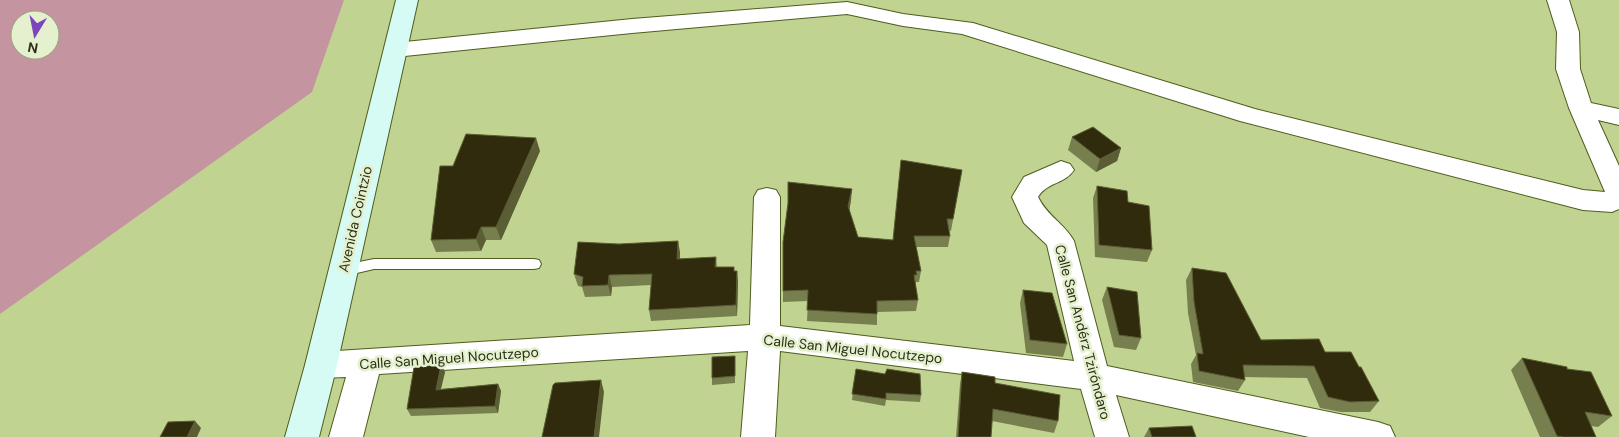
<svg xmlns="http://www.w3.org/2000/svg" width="1619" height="437" viewBox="0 0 1619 437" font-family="'DM Sans',sans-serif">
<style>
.green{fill:#c494a0;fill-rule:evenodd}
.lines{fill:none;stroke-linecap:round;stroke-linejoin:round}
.service-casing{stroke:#4e5d1d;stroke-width:2}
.minor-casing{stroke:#4e5d1d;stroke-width:2}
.secondary-casing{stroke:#4e5d1d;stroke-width:2}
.service{fill:#fff;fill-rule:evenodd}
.minor{fill:#fff;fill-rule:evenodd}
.secondary{fill:#d6faf4;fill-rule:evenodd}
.wall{fill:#787f4e}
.shaded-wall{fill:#5b5d34}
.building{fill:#302b0c;stroke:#5b5d34}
.labels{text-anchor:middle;stroke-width:5;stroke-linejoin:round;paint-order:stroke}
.street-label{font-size:14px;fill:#2a3117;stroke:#e5f0cf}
</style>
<rect width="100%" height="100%" fill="#c0d391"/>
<!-- green -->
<path class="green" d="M0,0H344L312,92L0,314ZM20,20H50V50H20Z"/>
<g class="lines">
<defs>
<path id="service" d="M374,259H534L539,260L541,264L539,268L534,269H374L344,276L339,274L337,270L339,266Z"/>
<g id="minor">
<path d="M1547,0H1569L1579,32L1580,69L1591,103L1619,109V125L1598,120L1619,166V209L1612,212L1583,210L1240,121L962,34L903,26L847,14L632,33L395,57L387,55L384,50L387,45L395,43L632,19L847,2L903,14L973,23L1255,109L1583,190L1605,192L1569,108L1556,69L1557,32Z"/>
<path d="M1061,161L1070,164L1074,170C1065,184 1047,182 1038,197C1048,217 1064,223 1074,241L1107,366L1378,422L1390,426L1395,437H1309L1116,395L1129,437H1095L1081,389L780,351L775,437H741L748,351L379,374L363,437H329L346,377L321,378L310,374L305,365L310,356L321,352L750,325L754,197L758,190L767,188L776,190L780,197V326L1074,361L1047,245L1024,223L1012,197L1024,177Z"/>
</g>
<path id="secondary" d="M396,0H418L337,365L319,437H285L305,365Z"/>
</defs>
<!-- service casing -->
<use href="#service" class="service-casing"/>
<!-- minor casing -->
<use href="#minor" class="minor-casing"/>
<!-- secondary casing -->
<use href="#secondary" class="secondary-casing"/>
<!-- service -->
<use href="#service" class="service"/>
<!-- minor -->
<use href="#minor" class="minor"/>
<!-- secondary -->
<use href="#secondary" class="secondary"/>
</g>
<!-- wall -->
<g class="wall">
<path d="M1072,137L1121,148L1117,161L1096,172L1068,150Z"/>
<path d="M540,151L501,240H486L481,251L436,252L431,240L453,166Z"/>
<path d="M962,170L951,231L949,230L950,236L948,247H916L921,271L919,282H916L915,285L918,300L916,311L877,312V325L807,321L808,301L783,302V291L851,200L849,210L858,237L893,240Z"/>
<path d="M1097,186L1128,202L1152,250L1147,262L1095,257L1093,198Z"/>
<path d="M680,252V259L716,257L717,267L735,271L738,282L737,316L651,321L649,310L651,285L612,287L611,296L585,297L582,287L578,286L574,274Z"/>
<path d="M1192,268L1261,340L1325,352L1359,367L1379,401L1370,412H1341L1320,408L1307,378L1244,377L1245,380L1238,391L1193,382L1191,364L1196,355L1188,313L1186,280Z"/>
<path d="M1107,287L1141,338L1136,350L1114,347L1102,300Z"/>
<path d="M1023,290L1067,344L1063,357L1026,353L1020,303Z"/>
<path d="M735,356V383L712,385V378Z"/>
<path d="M1522,358L1567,369L1612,416L1598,427L1591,426L1596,437H1540L1511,370Z"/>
<path d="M441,365L445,372L441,389L498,384L501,391L498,413L411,416L407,409Z"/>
<path d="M856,369L921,395L920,402L886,400L885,406L852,400Z"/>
<path d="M962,372L995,383L1058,421L1054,433L992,421L991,437H956L960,384Z"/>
<path d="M1149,428L1196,437H1144Z"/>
</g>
<!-- shaded-wall -->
<g class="shaded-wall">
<path d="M536,138L540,151L501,240L496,227Z"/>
<path d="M1121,148L1117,161L1096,172L1100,159Z"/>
<path d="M852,189L851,200L848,218V206Z"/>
<path d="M481,227L486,240L481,251L476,239Z"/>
<path d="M678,241L680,252L679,271L677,259Z"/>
<path d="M737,271L738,282L737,316L736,305Z"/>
<path d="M609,275L612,287L611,296L608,285Z"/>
<path d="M441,365L445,372L439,396L436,390Z"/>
<path d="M601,380L604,392L599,437H594Z"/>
<path d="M498,384L501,391L498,413L495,406Z"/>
<path d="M195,421L201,428L197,437H187Z"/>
</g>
<!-- building -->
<g class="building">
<path d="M1093,127L1121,148L1100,159L1072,137Z"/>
<path d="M466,134L536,138L496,227H481L476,239L431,240L440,166H453Z"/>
<path d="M901,160L962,170L953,219H947L950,236H914L921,271H916L917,275H914L918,300L877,301V314L807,310L808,290L783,291V242L788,203V182L852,189L848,206L858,237L893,240Z"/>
<path d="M1097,186L1127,191L1128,202L1149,206L1152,250L1099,245Z"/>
<path d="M678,241L677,259L716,257L715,267H734V271H737L736,305L649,310L652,274L609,275L608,285L582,286L583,277L574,274L578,242L619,244Z"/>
<path d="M1192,268L1226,273L1261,340L1319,339L1325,352H1351L1359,367H1361L1379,401L1350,402L1328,397L1314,366L1243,365L1245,380L1199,371L1197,353L1203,354L1194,302Z"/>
<path d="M1107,287L1137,292L1141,338L1119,335Z"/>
<path d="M1023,290L1052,293L1067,344L1030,340Z"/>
<path d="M735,356V376L712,378V357Z"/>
<path d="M1522,358L1567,367V369L1591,372L1612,416L1585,412L1596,437H1564L1557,436Z"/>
<path d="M441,365L436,390L498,384L495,406L407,409L414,367Z"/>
<path d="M856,369L885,374L887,369L920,374L921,395L886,393V399L852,394Z"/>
<path d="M962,372L995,377V383L1060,395L1058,421L993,409L991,437H958Z"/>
<path d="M601,380L594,437H542L553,385L555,383Z"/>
<path d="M195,421L187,437H160L168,422Z"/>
<path d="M1192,426L1196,437H1152L1149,428Z"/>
</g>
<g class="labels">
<!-- street labels -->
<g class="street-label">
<text transform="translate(355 219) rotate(-77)" y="5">Avenida Cointzio</text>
<text transform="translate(1083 332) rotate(75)" y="5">Calle San Andérz Tziróndaro</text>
<text transform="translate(853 349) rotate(6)" y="5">Calle San Miguel Nocutzepo</text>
<text transform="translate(449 358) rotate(-4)" y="5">Calle San Miguel Nocutzepo</text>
</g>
</g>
<!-- north arrow -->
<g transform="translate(35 35) rotate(190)"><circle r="24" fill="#e5f0cf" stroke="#9aa485"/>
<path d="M0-4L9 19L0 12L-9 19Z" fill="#7c45bc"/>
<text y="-8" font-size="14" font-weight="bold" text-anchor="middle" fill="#2a3117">N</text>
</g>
</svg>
